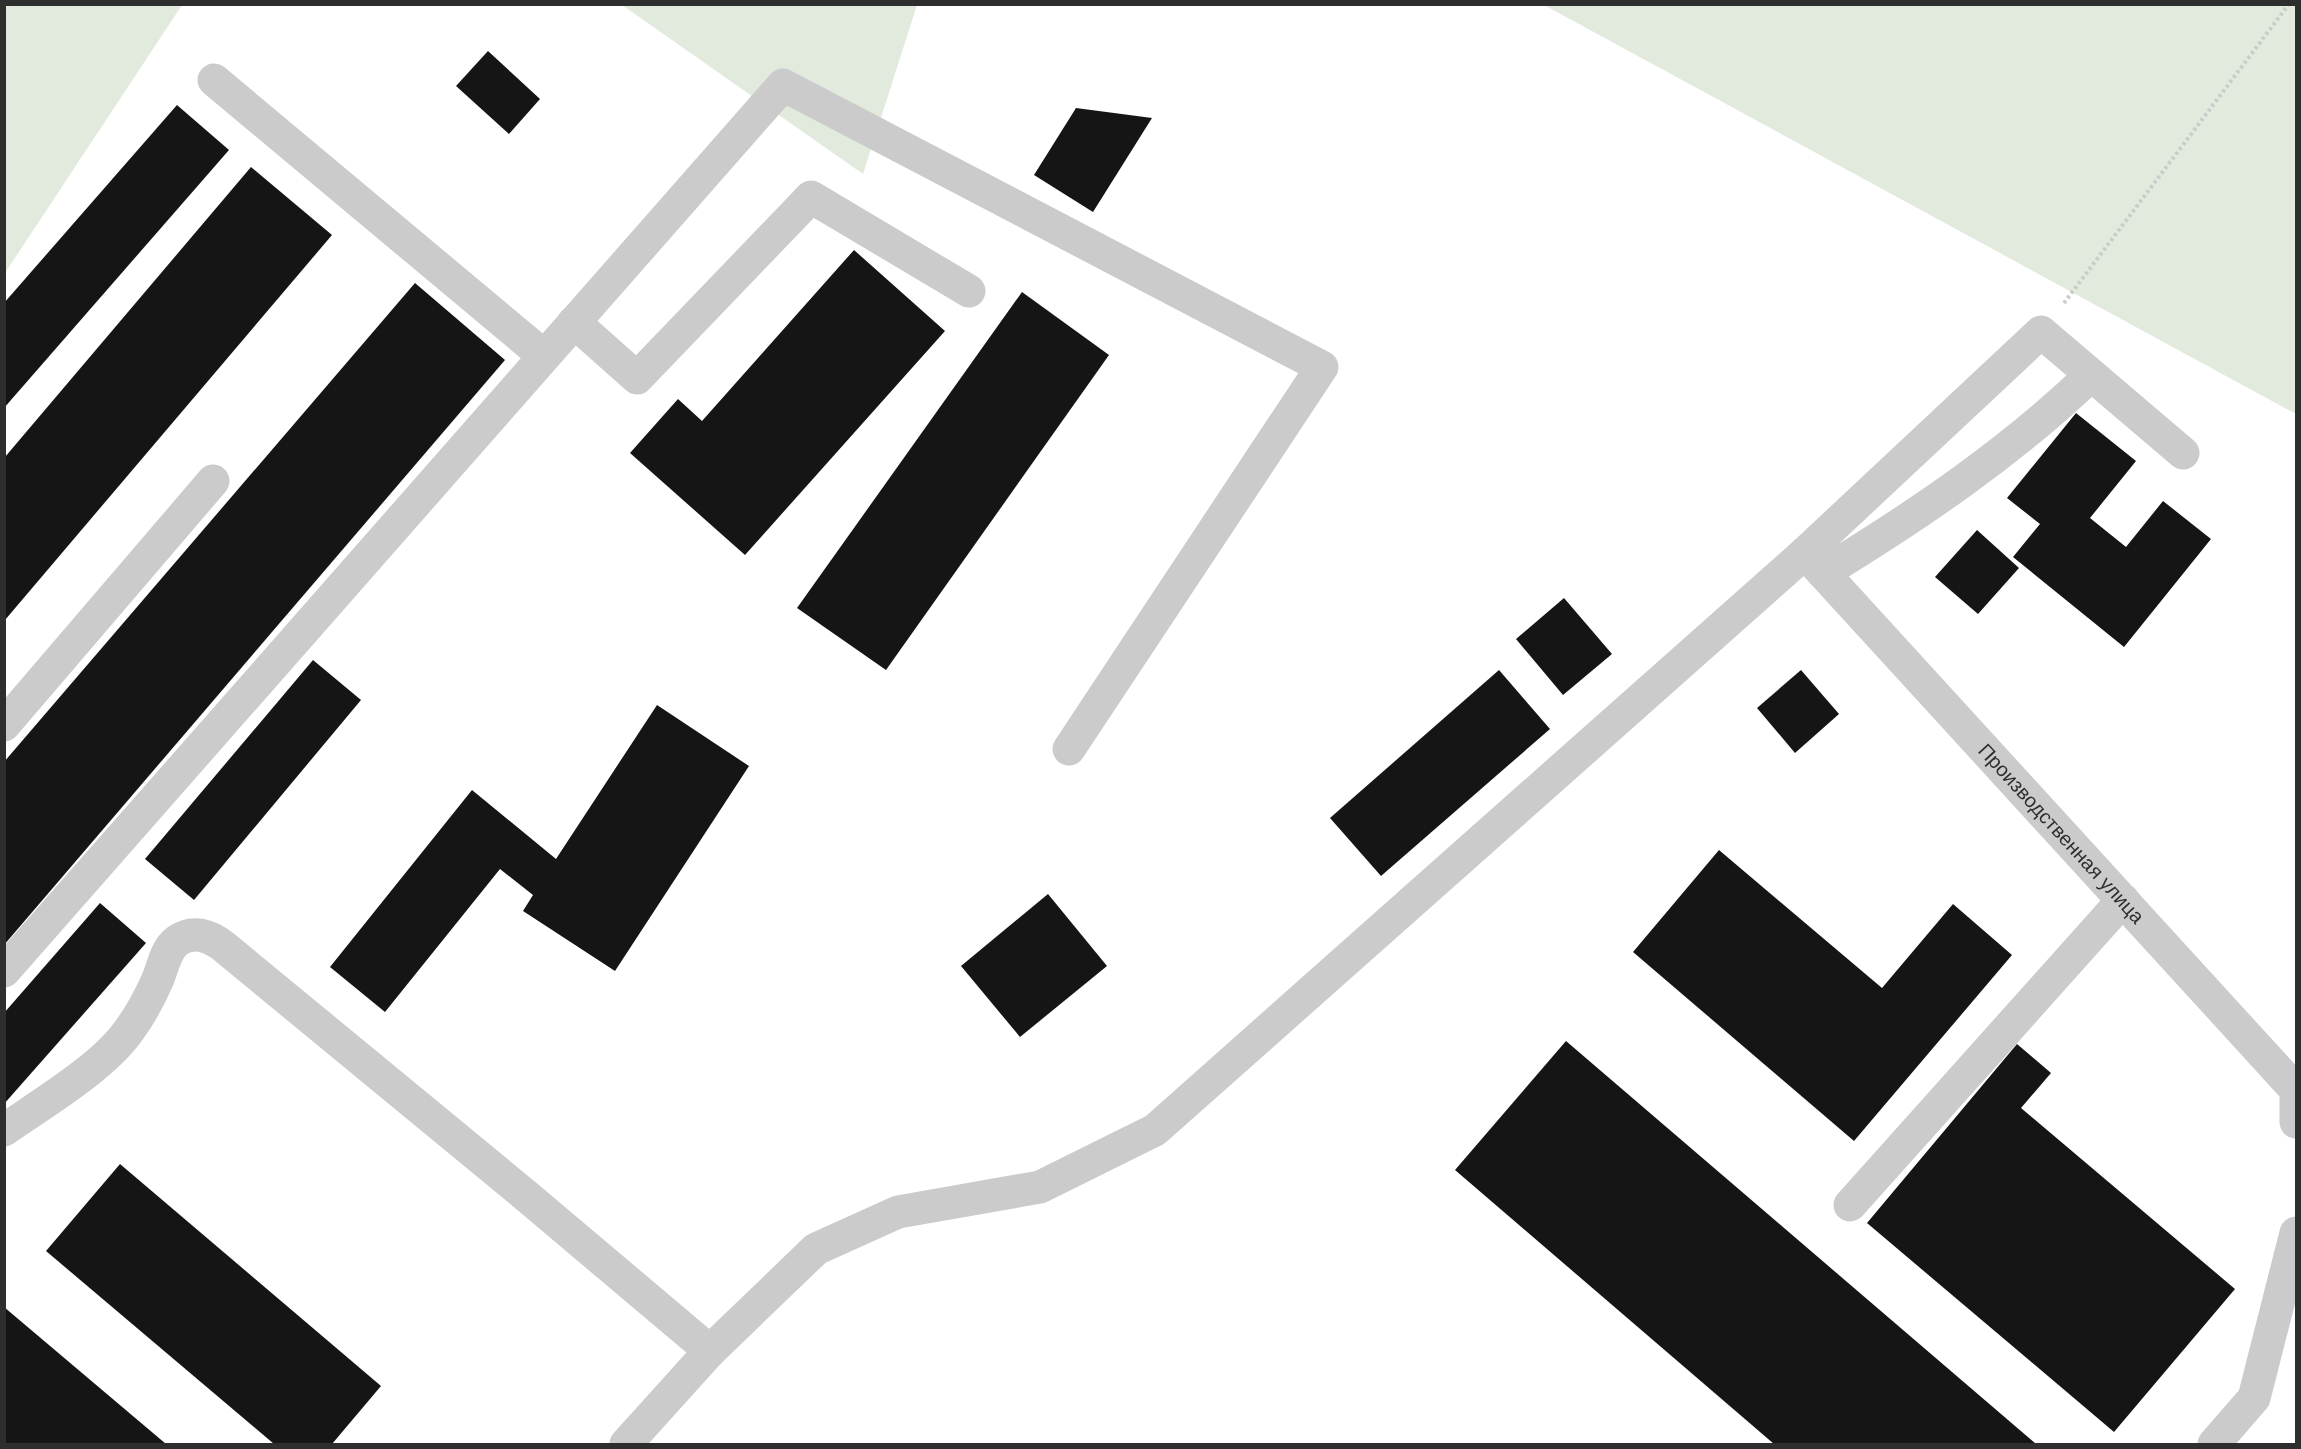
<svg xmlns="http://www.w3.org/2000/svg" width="2301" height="1449" viewBox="0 0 2301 1449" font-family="Arial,sans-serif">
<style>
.green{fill:#e1eadd}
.building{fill:#151515}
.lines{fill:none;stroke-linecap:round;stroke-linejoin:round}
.path{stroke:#cbcbcb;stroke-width:4;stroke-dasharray:3 3;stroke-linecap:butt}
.minor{stroke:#cbcbcb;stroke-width:33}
.labels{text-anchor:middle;stroke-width:6;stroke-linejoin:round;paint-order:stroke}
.street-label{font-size:20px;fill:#2e2e2e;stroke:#fff}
</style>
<rect width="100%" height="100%" fill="#fff"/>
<!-- green -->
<g class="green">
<path d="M5,4L182,5L5,273L4,5Z"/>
<path d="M622,5H917L863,174Z"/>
<path d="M1544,5H2296V414Z"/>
</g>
<!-- building -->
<g class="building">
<path d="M488,51L540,99L509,134L456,86Z"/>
<path d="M177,105L229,150L4,408V303Z"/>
<path d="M1076,108L1152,118L1093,212L1034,175Z"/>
<path d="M251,167L332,235L5,620V457Z"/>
<path d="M854,250L945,331L745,555L630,453L678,399L702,421Z"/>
<path d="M415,283L505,360L4,945V762Z"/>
<path d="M1022,292L1109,355L886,670L797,608Z"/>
<path d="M2076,413L2136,461L2090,518L2126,547L2163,501L2211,539L2124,647L2013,557L2040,524L2007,498Z"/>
<path d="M1977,530L2019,568L1978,614L1935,577Z"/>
<path d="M1564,598L1612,654L1563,695L1516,639Z"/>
<path d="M313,660L361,700L194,900L145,859Z"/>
<path d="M1499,670L1550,729L1381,876L1330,818Z"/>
<path d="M1801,670L1839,714L1795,753L1757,708Z"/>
<path d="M657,705L749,766L615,971L523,911L533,895L500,869L385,1012L330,967L472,790L556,859Z"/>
<path d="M1719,850L1882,988L1953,904L2012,955L1854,1141L1633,952Z"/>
<path d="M1048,894L1107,966L1020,1037L961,966Z"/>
<path d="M100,903L146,943L4,1104V1013Z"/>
<path d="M1566,1041L2036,1444H1774L1455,1170Z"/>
<path d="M2017,1044L2051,1073L2021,1108L2235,1289L2114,1432L1867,1223Z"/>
<path d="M120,1164L381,1386L332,1444H274L46,1251Z"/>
<path d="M4,1307L166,1444H4Z"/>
</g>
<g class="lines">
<!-- path -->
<path class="path" d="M2064,303L2289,4"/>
<!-- minor -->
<g class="minor">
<path d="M214,80L544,356"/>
<path d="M574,322L637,378L811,197L969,291"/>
<path id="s1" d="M1805,553L2296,1090V1122"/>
<path d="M1823,573C1918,515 2011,452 2091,375"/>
<path d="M4,725L213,481"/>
<path d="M4,971L783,85L1322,367L1069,749"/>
<path d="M4,1130C43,1103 104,1067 130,1029C140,1015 150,997 157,981C163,968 165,950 177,941C193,929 210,936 223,946L524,1194L710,1351"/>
<path d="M1850,1205L2123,900"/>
<path d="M626,1444L710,1351L816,1249L898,1212L1040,1187L1155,1130L1805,553L2041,332L2183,453"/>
<path d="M2214,1444L2254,1398L2296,1233"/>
</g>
</g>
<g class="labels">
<!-- street labels -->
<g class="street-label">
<text dy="7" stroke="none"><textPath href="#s1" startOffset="380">Производственная улица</textPath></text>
</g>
</g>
<!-- border -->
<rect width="2301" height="1449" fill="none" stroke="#2e2e2e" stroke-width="12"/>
</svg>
